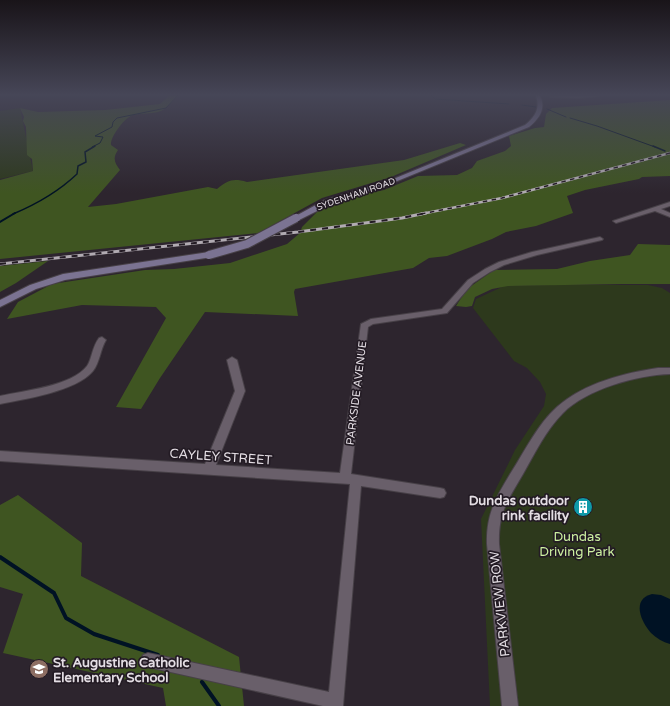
<svg xmlns="http://www.w3.org/2000/svg" width="670" height="706" viewBox="0 0 670 706" font-family="'Varela Round',sans-serif">
<style>
.green{fill:#2d391c}
.forest{fill:#3f5521}
.water{fill:#001224}
.lines{fill:none;stroke-linecap:round;stroke-linejoin:round}
.stream-far3{stroke:#001224;stroke-width:1}
.stream-far2{stroke:#001224;stroke-width:1.5}
.stream-far1{stroke:#001224;stroke-width:2}
.stream{stroke:#001224;stroke-width:4}
.minor-casing{stroke:#474047;stroke-width:2}
.secondary-casing{stroke:#474047;stroke-width:2}
.minor{fill:#695f6a;fill-rule:evenodd}
.secondary{fill:#7b7392;fill-rule:evenodd}
.rail-far1-casing{stroke:#b1abb2;stroke-width:2.5}
.rail-casing{stroke:#b1abb2;stroke-width:3}
.rail-far1{stroke:#231b24;stroke-width:1.5;stroke-dasharray:4.5;stroke-linecap:butt}
.rail{stroke:#231b24;stroke-width:2;stroke-dasharray:6;stroke-linecap:butt}
.secondary-bridge-casing{stroke:#474047;stroke-width:10;stroke-linecap:butt}
.secondary-bridge{stroke:#7b7392;stroke-width:8}
.labels{text-anchor:middle;stroke-width:3.5;stroke-linejoin:round;paint-order:stroke}
.far-street-label{font-size:9px;fill:#e4dee4;stroke:#231b24}
.street-label{font-size:11px;fill:#e4dee4;stroke:#231b24}
.near-street-label{font-size:13px;fill:#e4dee4;stroke:#231b24}
.near-poi-label{font-size:13px;font-weight:bold;fill:#e4dee4;stroke:#231b24;text-anchor:end}
.near-park-label{font-size:13px;fill:#ccf0a0;stroke:#231b24}
</style>
<rect width="100%" height="100%" fill="#2d252e"/>
<!-- green -->
<g class="green">
<path d="M20,108L33,171L0,179V111Z"/>
<path d="M553,285H648L662,288L670,293V706H490L481,519L515,450L544,406L546,394L540,382L527,368L514,361L473,308L476,299L504,286Z"/>
</g>
<!-- forest -->
<g class="forest">
<path d="M167,94H179C173,101 167,109 158,112C150,114 141,113 133,115C125,117 110,137 111,145L118,150C112,159 115,163 120,170L88,207L116,204L208,187L217,189C228,180 233,178 247,182L404,160L460,143L466,145L391,177L322,198L258,233L0,259V180L33,171L32,159L27,155L26,127L23,121L24,117L20,108L38,112L105,110L160,104L168,97Z"/>
<path d="M670,100V176L642,177L639,179L585,190L567,196L573,213L536,226L506,232L492,239L447,256L429,258L413,268L295,289L294,292L298,316L205,312L160,378L141,409L116,407L166,318L156,307L82,305L7,319L18,302L52,284L145,270L174,269L230,263L287,244L300,233L302,227L318,211L357,196L384,190L418,176L457,175L472,168L477,161L505,151L511,146L509,136L535,128L544,127L546,114L552,108Z"/>
<path d="M638,244L670,245V284H623L508,286L492,289L475,297L472,306L466,307L456,306L467,289L494,270L557,269L590,261L630,255Z"/>
<path d="M48,261L16,283L0,292V266Z"/>
<path d="M18,495L82,543L81,576L239,657L244,706H166L163,688L3,653L23,594L0,587V505Z"/>
</g>
<!-- water -->
<path class="water" d="M652,594L661,595L670,599V644C663,642 656,638 651,633C641,622 631,599 652,594Z"/>
<g class="lines">
<!-- stream-far3 -->
<g class="stream-far3">
<path d="M430,94L435,99L509,104"/>
<path d="M522,105L536,107"/>
<path d="M547,109L566,117"/>
<path d="M570,118L597,126L655,147"/>
<path d="M92,147L100,143L103,137L95,136L112,127L113,122L117,118L166,108L179,94"/>
</g>
<!-- stream-far2 -->
<g class="stream-far2">
<path d="M653,146L665,151"/>
<path d="M13,214C37,204 58,192 77,174L78,166L86,162L85,152L95,146"/>
</g>
<!-- stream-far1 -->
<path class="stream-far1" d="M0,222L15,213"/>
<!-- stream -->
<g class="stream">
<path d="M0,557L54,593L66,618L94,634L158,655"/>
<path d="M202,682L219,706"/>
</g>
<defs>
<g id="minor">
<path d="M603,94H620L578,98L550,97Z"/>
<path d="M670,202V206L661,209L670,213V217L655,211L616,223L613,221Z"/>
<path d="M600,237L603,239L602,240L537,255L504,265L490,272L473,283L447,313L373,324L368,327L351,474L440,488L444,489L446,493L444,497L440,498L361,486L343,706H323L148,667L143,665L141,660L143,655L148,653L329,692L350,484L0,461V451L205,464L235,391L227,360L232,357L237,360L245,391L216,465L340,473L361,324L371,319L442,309L468,280L485,269L499,262L532,252Z"/>
<path d="M102,337L106,340C100,350 100,362 93,371C77,391 25,399 0,404V396C23,391 72,386 87,366C92,359 92,347 99,338Z"/>
<path d="M658,368H670V374C637,375 587,389 563,413C546,430 535,453 523,474C508,500 498,512 499,544L518,706H502L487,544C486,513 497,496 512,471C526,449 538,424 557,407C584,383 624,373 658,368Z"/>
</g>
<g id="secondary">
<path d="M535,94H539C547,107 540,118 529,127L390,184L331,204L299,220H296L292,218L325,200L386,182L525,125C536,116 541,107 535,94Z"/>
<path d="M209,252L213,255L212,257L65,280L36,289L0,307V300L30,285L63,274Z"/>
</g>
</defs>
<!-- minor casing -->
<use href="#minor" class="minor-casing"/>
<!-- secondary casing -->
<use href="#secondary" class="secondary-casing"/>
<!-- minor -->
<use href="#minor" class="minor"/>
<!-- secondary -->
<use href="#secondary" class="secondary"/>
<defs>
<path id="rail-far1" d="M421,214L502,198L670,153"/>
<path id="rail" d="M0,264L298,232L402,218L426,213"/>
</defs>
<!-- rail-far1 casing -->
<use href="#rail-far1" class="rail-far1-casing"/>
<!-- rail casing -->
<use href="#rail" class="rail-casing"/>
<!-- rail-far1 -->
<use href="#rail-far1" class="rail-far1"/>
<!-- rail -->
<use href="#rail" class="rail"/>
<defs>
<path id="secondary-bridge" d="M209,255L247,244L296,218"/>
</defs>
<!-- secondary-bridge casing -->
<use href="#secondary-bridge" class="secondary-bridge-casing"/>
<!-- secondary-bridge -->
<use href="#secondary-bridge" class="secondary-bridge"/>
</g>
<!-- sky -->
<linearGradient id="sky" x2="0" y2="1"><stop stop-color="#191419"/><stop offset="0.49" stop-color="#464657"/><stop offset="1" stop-color="#464657" stop-opacity="0"/></linearGradient>
<rect width="670" height="193" fill="url(#sky)"/>
<!-- icons -->
<defs>
<symbol id="building-disc" viewBox="-11 -11 22 22"><circle r="9.5" fill="#0f9aa8" stroke="#231b24"/><path d="M-4-6H4V6H1V3H-1V6H-4ZM-2.5-4.3h1.7v1.8h-1.7ZM.8-4.3h1.7v1.8H.8ZM-2.5-1h1.7V.8h-1.7ZM.8-1h1.7V.8H.8Z" fill="#fff"/></symbol>
<symbol id="school-disc" viewBox="-11 -11 22 22"><circle r="9.5" fill="#8d6e63" stroke="#231b24"/><path d="M0-5L7-2L0 1L-7-2ZM-4 1L0 2.5L4 1V4Q0 6-4 4Z" fill="#fff"/></symbol>
</defs>
<g fill-rule="evenodd">
<use href="#building-disc" x="572" y="496" width="22" height="22"/>
<use href="#school-disc" x="28" y="658" width="22" height="22"/>
</g>
<g class="labels">
<!-- far-street labels -->
<g class="far-street-label">
<text transform="translate(356 194) rotate(-19)" y="3">SYDENHAM ROAD</text>
</g>
<!-- street labels -->
<g class="street-label">
<text transform="translate(356 393) rotate(-83)" y="4">PARKSIDE AVENUE</text>
</g>
<!-- near-street labels -->
<g class="near-street-label">
<text transform="translate(221 456) rotate(4)" y="5">CAYLEY STREET</text>
<text transform="translate(499 604) rotate(-96)" y="5">PARKVIEW ROW</text>
</g>
<!-- near-poi labels -->
<g class="near-poi-label">
<text x="569" y="505">Dundas outdoor<tspan x="569" dy="15">rink facility</tspan></text>
<text x="53" y="667" text-anchor="start">St. Augustine Catholic<tspan x="53" dy="15">Elementary School</tspan></text>
</g>
<!-- near-park labels -->
<g class="near-park-label">
<text x="577" y="541">Dundas<tspan x="577" dy="15">Driving Park</tspan></text>
</g>
</g>
</svg>
